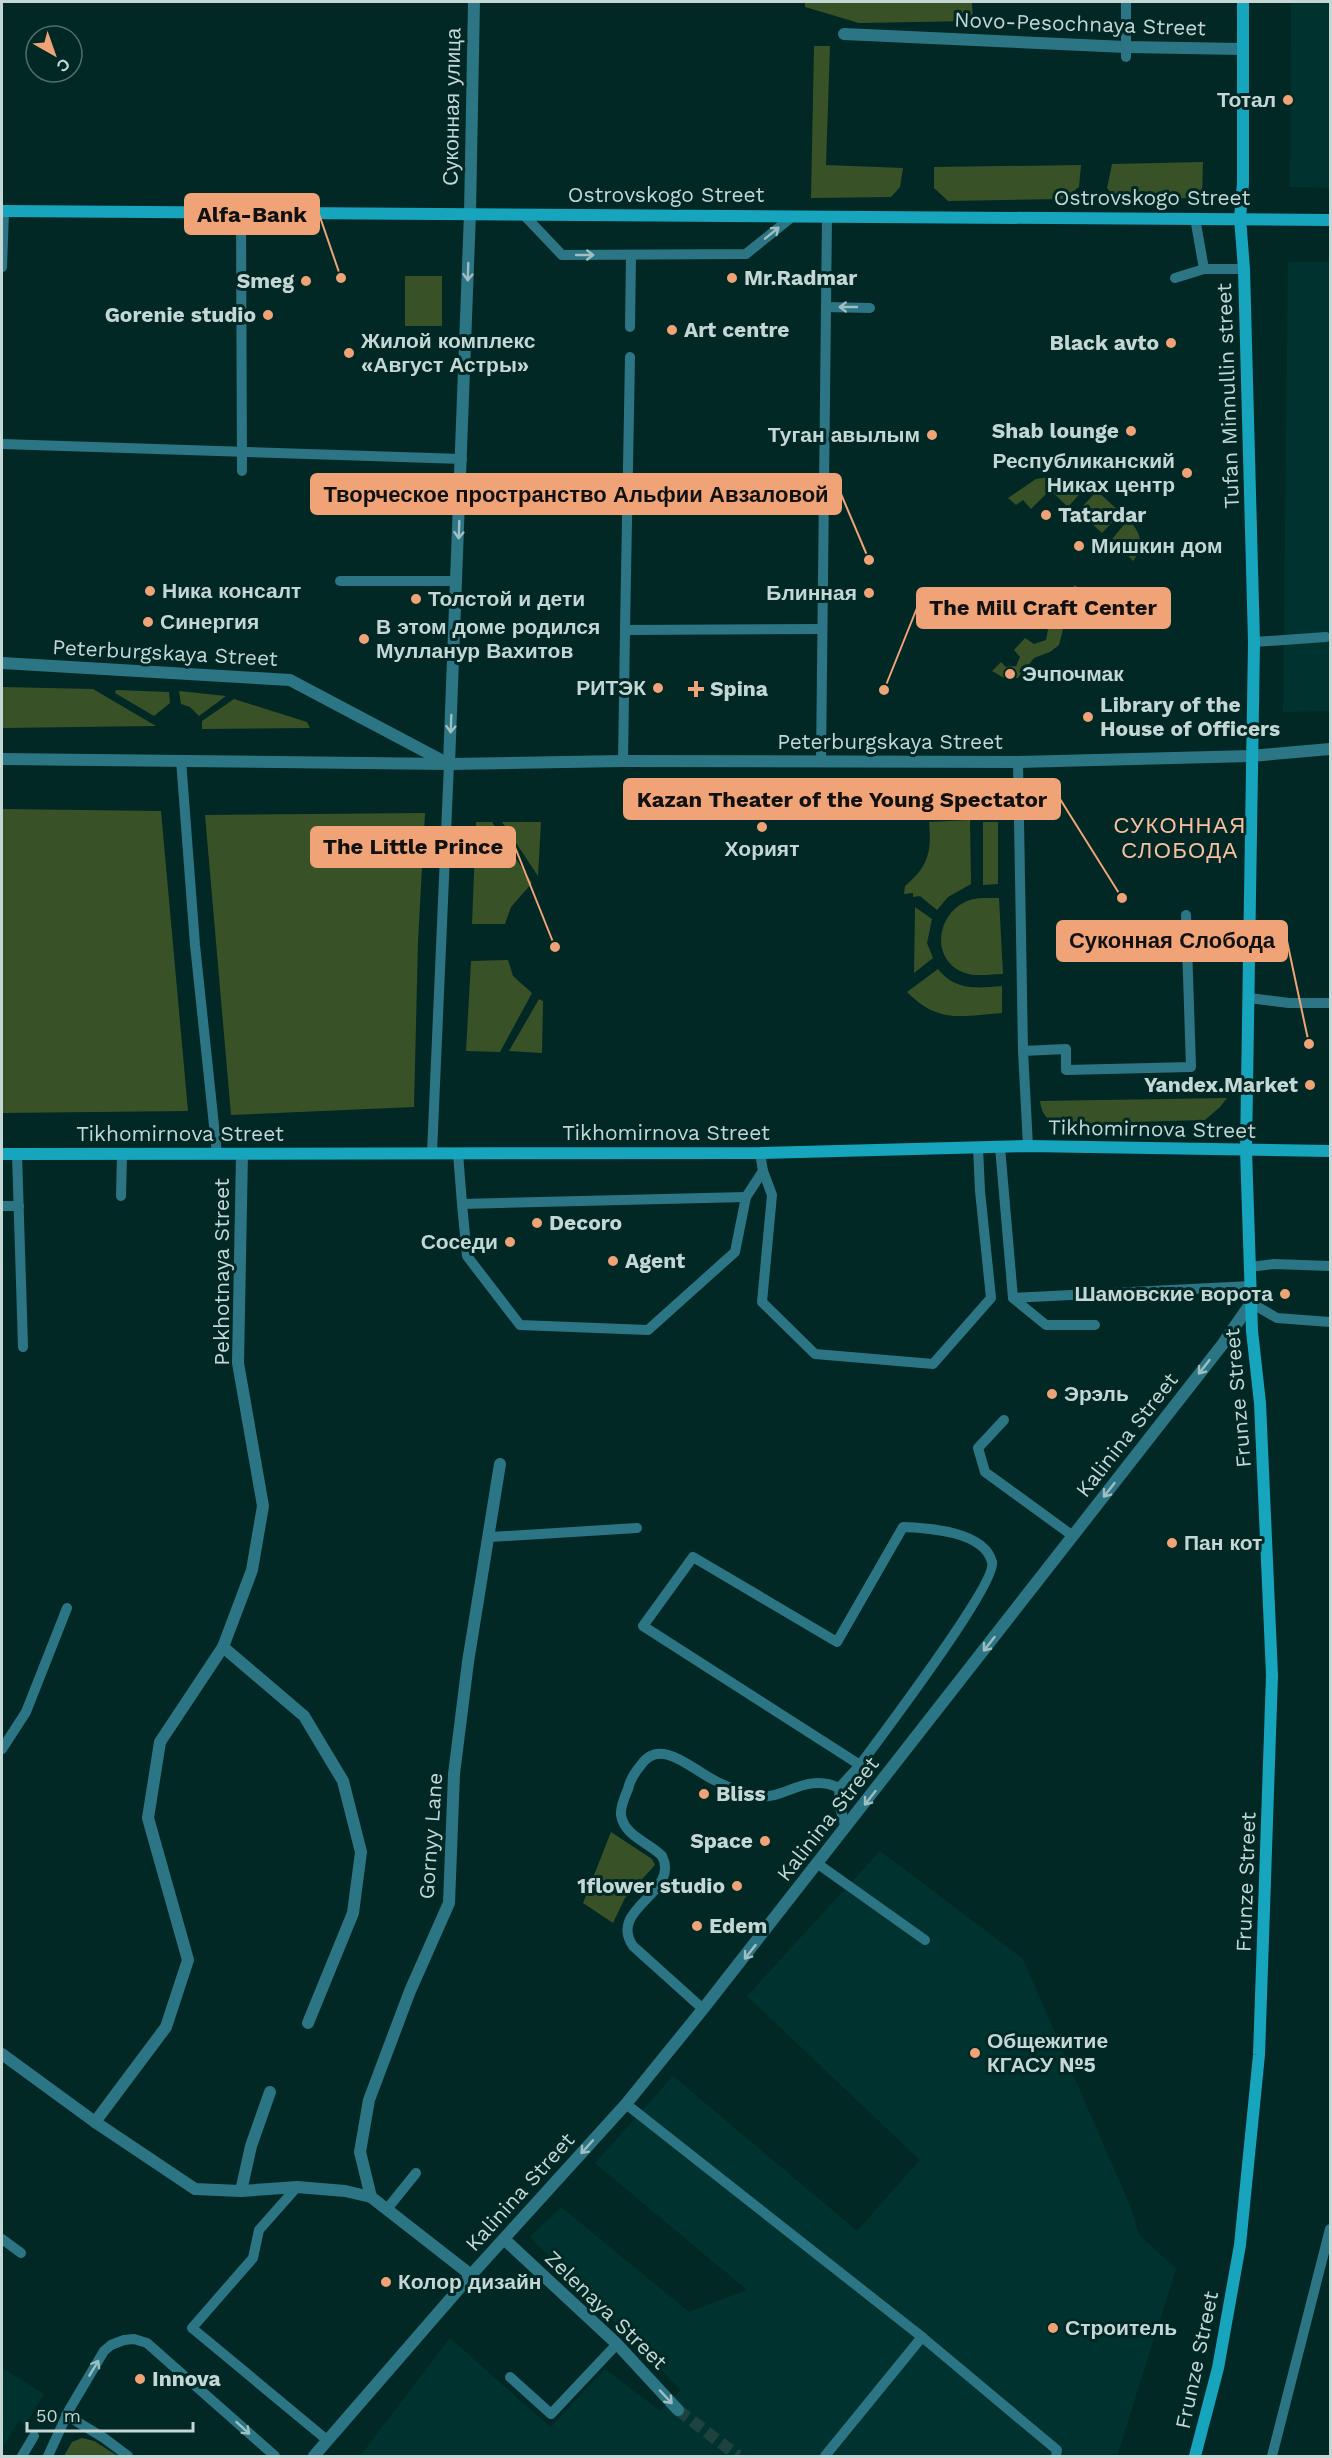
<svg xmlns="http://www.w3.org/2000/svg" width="1332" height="2458" viewBox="0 0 1332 2458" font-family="'Work Sans',sans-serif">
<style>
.built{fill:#00332f}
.green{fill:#395126}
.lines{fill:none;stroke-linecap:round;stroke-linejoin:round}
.street-tunnel{stroke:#1e423f;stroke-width:12;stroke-dasharray:12 6;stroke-linecap:butt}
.lane{stroke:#2c7584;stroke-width:10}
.street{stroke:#2c7584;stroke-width:12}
.secondary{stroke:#17a4bd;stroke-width:12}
.oneway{stroke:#9ebec1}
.poi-dot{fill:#efa376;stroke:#012825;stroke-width:2}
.labels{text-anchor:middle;stroke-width:6;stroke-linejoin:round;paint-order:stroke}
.street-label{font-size:21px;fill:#c4d7d5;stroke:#012825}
.poi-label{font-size:21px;font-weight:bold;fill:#c4d7d5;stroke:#012825;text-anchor:start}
.neighbourhood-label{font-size:22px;letter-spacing:1.5px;fill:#f8bf9e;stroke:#012825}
.leader{fill:none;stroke:#efa376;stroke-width:2}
.callout-dot{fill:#efa376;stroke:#012825;stroke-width:2}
.callout{fill:#efa376;stroke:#efa376;stroke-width:2}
.callout-label{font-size:22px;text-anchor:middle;font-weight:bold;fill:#111}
</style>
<rect width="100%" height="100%" fill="#012825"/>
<!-- built -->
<g class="built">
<path d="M1291,2H1330V188L1290,187Z"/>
<path d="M1288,262H1330V711L1283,712Z"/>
<path d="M880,1851L1023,1959L1131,2208L1139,2235L1176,2269L1117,2456H360L450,2338L550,2427L605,2369L660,2411L681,2390L530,2237L561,2207L689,2312L747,2290L595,2163L673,2076L857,2231L920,2160L747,1996Z"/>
<path d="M2,2368L44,2394L25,2425L19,2420L2,2449Z"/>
</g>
<!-- green -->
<g class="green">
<path d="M805,2H972L973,21L859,23L805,7Z"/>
<path d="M814,46H830L826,165L903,168L900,187L891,197L811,198Z"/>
<path d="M1203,162L1202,198L1116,199L1107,188L1112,164Z"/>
<path d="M1081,165L1079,187L1063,199L948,201L934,188V167Z"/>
<rect x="405" y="276" width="37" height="50"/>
<path d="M1049,477H1061L1084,489L1068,507L1050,490L1031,509L1023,500L1016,505L1008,498L1036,479Z"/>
<path d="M1097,491L1121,513L1102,533L1078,511Z"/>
<path d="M1128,520C1141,531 1145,547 1133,561L1112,539Z"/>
<path d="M1075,585L1084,593L1085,597V608L1081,616L1063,629L1059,645L1050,652L1034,658L1018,678H1004L992,671L1001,662L1006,667L1016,666L1020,657L1014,650L1025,638L1034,644L1046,640L1048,630L1042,621L1056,608L1064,611L1069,609L1073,600L1068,592Z"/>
<path d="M2,687L93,689L156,726L2,728Z"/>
<path d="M116,690L169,692L170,703L154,716L115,693Z"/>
<path d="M179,691L226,696L199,716L190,707L181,704Z"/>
<path d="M234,699L307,722L310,728L202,729V721Z"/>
<path d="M2,809L161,811L188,1111L2,1113Z"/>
<path d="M425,813L418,941L414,1107L231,1115L205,815Z"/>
<path d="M970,820L971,884L948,897L937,910L920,896L913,897V893L904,894L905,886C928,867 932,852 929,822Z"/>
<path d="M476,822H492L532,883L511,907L505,924H472Z"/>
<path d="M502,822H541L538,876Z"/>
<path d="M983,822H998V884L983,885Z"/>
<path d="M999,898L1003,974C991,974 976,977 965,973C931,961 935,915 967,901C976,897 989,898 999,898Z"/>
<path d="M915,907L932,919L927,943L933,958L914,973Z"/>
<path d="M508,960L513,976L532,993L500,1052L466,1051L471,961Z"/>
<path d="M938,969C955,991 977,988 1002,986V1013C960,1016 939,1024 907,992Z"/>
<path d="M539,999L543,1001L542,1053L509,1051Z"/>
<path d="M1227,1098L1220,1107L1205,1120L1061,1124C1047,1120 1042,1116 1040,1101Z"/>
<path d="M611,1832L652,1859L655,1865L625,1898L613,1923L583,1903Z"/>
<path d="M82,2438L94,2441L118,2456H64L72,2442Z"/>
</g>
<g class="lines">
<!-- street-tunnel -->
<path class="street-tunnel" d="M678,2410L738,2456"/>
<!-- lane -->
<g class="lane">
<path d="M1126,2V57"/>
<path d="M241,212L242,471"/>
<path d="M523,214L562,255L746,254L793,216"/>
<path d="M1195,218L1204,269H1244"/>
<path d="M2,267L4,211"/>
<path d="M1175,278L1204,269"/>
<path d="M826,307L870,308"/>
<path d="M630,327L631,255"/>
<path d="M2,444L462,459"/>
<path d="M340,581H457"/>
<path d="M625,630L630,357"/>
<path d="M1254,642L1326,637"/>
<path d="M181,760L195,945L217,1154"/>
<path d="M623,761L625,630L822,629"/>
<path d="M821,761L827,216"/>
<path d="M1018,762L1023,1051L1028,1146"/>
<path d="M1249,998L1289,1003H1330"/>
<path d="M1023,1051L1066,1049V1070L1191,1067L1186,915"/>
<path d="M1000,1147L1013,1298L1251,1286"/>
<path d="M432,1153L449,764"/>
<path d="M458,1153L462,1204L746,1197"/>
<path d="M760,1153L763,1171L772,1195L762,1302L815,1354L933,1364L991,1298L980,1191L978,1147"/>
<path d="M17,1154L23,1347"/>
<path d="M121,1196L122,1154"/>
<path d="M462,1204L467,1256L520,1325L648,1330L735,1252L746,1197L763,1171"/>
<path d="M2,1206H19"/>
<path d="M1250,1267L1274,1264L1330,1266"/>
<path d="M1013,1298L1046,1325H1095"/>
<path d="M1251,1303L1277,1318L1330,1322"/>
<path d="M1004,1420L978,1448L985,1472L1073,1536"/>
<path d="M490,1537L637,1528"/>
<path d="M2,1749L26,1712L67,1608"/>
<path d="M846,1828L840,1808L839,1788L860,1765L643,1626L693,1557L837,1642L903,1527C928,1528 984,1531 992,1562C998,1582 879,1739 860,1765"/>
<path d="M818,1864L925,1940"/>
<path d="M703,2009L633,1946C607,1908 681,1893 662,1856C650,1843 624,1836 621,1815C620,1807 625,1796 628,1789C630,1779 635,1772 641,1765C660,1737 692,1769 712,1779C726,1787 743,1793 759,1796C784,1800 806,1772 839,1788"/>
<path d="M626,2104L922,2337L825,2456"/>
<path d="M297,2187L259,2230L253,2258L192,2328L327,2440"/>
<path d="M387,2209L416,2173"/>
<path d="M2,2239L21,2253"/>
<path d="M922,2337L1057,2450L1056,2456"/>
<path d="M510,2377L551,2414L617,2344"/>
<path d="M66,2415L104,2438L128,2456"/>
<path d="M22,2456L34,2436"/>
<path d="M48,2456L69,2410L104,2351L111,2345L124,2340L134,2339L147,2343L275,2456"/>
<path d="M1272,2456L1330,2229"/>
</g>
<!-- street -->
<g class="street">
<path d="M844,34L1126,47L1243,49"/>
<path d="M2,663L290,680L445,762"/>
<path d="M2,759L449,764L623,761L1018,762L1251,756L1330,749"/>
<path d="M449,764L470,213L474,2"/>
<path d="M223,1647L304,1716L343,1781L361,1852L353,1913L308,2023"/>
<path d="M2,2054L95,2122L195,2189L241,2191L297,2187L345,2191L371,2197L471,2275"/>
<path d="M95,2122L166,2027L188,1960L148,1818L160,1742L223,1647L252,1570L263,1506L238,1363L242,1154"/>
<path d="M241,2191L251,2146L270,2092"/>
<path d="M371,2197L360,2152L369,2100L410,1991L449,1903L454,1774L468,1662L500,1464"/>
<path d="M504,2239L617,2344L678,2410"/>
<path d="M314,2456L471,2275L626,2104L703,2009L1222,1345L1251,1303"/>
</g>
<!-- secondary -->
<g class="secondary">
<path d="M2,211L1330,220"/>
<path d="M2,1154L760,1153L1028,1146L1330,1151"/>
<path d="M1195,2456L1218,2368L1240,2245L1259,2055L1272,1675L1260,1403L1252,1331L1246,1150L1254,642L1244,269L1240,218L1243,183V2"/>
</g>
</g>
<!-- one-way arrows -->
<defs><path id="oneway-shaft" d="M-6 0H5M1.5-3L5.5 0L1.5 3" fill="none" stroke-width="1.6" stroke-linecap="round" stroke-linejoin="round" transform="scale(1.5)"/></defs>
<g class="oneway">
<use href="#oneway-shaft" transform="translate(772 233) rotate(-39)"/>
<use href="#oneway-shaft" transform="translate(585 255)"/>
<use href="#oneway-shaft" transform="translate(468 272) rotate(92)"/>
<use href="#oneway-shaft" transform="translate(848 307) rotate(-180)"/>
<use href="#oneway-shaft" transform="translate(459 530) rotate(92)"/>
<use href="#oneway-shaft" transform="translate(451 724) rotate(92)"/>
<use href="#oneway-shaft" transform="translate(1204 1367) rotate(128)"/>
<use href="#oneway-shaft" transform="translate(1109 1490) rotate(128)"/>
<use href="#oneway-shaft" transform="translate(989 1644) rotate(128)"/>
<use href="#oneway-shaft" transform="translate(870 1798) rotate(128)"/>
<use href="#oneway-shaft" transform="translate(750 1952) rotate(128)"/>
<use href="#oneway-shaft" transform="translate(587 2147) rotate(132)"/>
<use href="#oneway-shaft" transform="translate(94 2368) rotate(-59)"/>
<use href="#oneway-shaft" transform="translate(666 2397) rotate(47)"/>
<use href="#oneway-shaft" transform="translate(243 2428) rotate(42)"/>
</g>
<!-- markers -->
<g class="poi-dot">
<circle cx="1288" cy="100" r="6"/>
<circle cx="732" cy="278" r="6"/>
<circle cx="306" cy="281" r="6"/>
<circle cx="268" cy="315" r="6"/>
<circle cx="672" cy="330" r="6"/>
<circle cx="1171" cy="343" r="6"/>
<circle cx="349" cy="353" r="6"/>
<circle cx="1131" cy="431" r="6"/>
<circle cx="932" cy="435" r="6"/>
<circle cx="1187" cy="473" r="6"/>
<circle cx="1046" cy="515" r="6"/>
<circle cx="1079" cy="546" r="6"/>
<circle cx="150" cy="591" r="6"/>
<circle cx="869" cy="593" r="6"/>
<circle cx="416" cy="599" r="6"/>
<circle cx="148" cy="622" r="6"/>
<circle cx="364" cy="639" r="6"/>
<circle cx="1010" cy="674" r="6"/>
<circle cx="658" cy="688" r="6"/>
<path d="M693 680h6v6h6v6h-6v6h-6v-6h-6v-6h6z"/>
<circle cx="1088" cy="717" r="6"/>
<circle cx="762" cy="827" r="6"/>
<circle cx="1310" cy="1085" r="6"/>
<circle cx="537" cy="1223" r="6"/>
<circle cx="510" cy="1242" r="6"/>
<circle cx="613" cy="1261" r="6"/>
<circle cx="1285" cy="1294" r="6"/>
<circle cx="1052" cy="1394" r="6"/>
<circle cx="1172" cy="1543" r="6"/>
<circle cx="704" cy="1794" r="6"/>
<circle cx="765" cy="1841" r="6"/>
<circle cx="737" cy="1886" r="6"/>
<circle cx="697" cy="1926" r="6"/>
<circle cx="975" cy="2053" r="6"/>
<circle cx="386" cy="2282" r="6"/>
<circle cx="1053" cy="2328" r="6"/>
<circle cx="140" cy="2379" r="6"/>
</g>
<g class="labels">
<!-- street labels -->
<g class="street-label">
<text transform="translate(1080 24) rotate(2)" y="7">Novo-Pesochnaya Street</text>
<text transform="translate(452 107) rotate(-89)" y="7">Суконная улица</text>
<text x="666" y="202">Ostrovskogo Street</text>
<text x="1152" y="205">Ostrovskogo Street</text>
<text transform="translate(1228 396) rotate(-92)" y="7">Tufan Minnullin street</text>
<text transform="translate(165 653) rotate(3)" y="7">Peterburgskaya Street</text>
<text x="890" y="749">Peterburgskaya Street</text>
<text transform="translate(1152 1129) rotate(1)" y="7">Tikhomirnova Street</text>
<text x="666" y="1140">Tikhomirnova Street</text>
<text x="180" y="1141">Tikhomirnova Street</text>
<text transform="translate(222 1272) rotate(-90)" y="7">Pekhotnaya Street</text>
<text transform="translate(1238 1398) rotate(-95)" y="7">Frunze Street</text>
<text transform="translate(1127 1435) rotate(-52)" y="7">Kalinina Street</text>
<text transform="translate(828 1819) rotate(-52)" y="7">Kalinina Street</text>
<text transform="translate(431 1836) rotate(-86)" y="7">Gornyy Lane</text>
<text transform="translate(1246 1882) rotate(-88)" y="7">Frunze Street</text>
<text transform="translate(520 2192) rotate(-48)" y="7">Kalinina Street</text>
<text transform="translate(606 2310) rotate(44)" y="7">Zelenaya Street</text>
<text transform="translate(1197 2360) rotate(-78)" y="7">Frunze Street</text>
</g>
<!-- poi labels -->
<g class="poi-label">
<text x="1276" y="107" text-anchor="end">Тотал</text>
<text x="744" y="285">Mr.Radmar</text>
<text x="294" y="288" text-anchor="end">Smeg</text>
<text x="256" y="322" text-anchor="end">Gorenie studio</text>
<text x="684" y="337">Art centre</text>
<text x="361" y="348">Жилой комплекс<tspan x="361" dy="24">«Август Астры»</tspan></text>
<text x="1159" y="350" text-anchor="end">Black avto</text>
<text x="1119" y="438" text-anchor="end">Shab lounge</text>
<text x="920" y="442" text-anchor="end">Туган авылым</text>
<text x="1175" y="468" text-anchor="end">Республиканский<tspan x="1175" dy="24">Никах центр</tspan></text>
<text x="1058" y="522">Tatardar</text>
<text x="1091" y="553">Мишкин дом</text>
<text x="162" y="598">Ника консалт</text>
<text x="857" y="600" text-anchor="end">Блинная</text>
<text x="428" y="606">Толстой и дети</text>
<text x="160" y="629">Синергия</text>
<text x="376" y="634">В этом доме родился<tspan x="376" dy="24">Мулланур Вахитов</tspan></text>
<text x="1022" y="681">Эчпочмак</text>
<text x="646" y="695" text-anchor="end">РИТЭК</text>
<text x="710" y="696">Spina</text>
<text x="1100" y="712">Library of the<tspan x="1100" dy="24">House of Officers</tspan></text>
<text x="762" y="856" text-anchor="middle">Хорият</text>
<text x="1298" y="1092" text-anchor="end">Yandex.Market</text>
<text x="549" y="1230">Decoro</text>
<text x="498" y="1249" text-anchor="end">Соседи</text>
<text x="625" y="1268">Agent</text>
<text x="1273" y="1301" text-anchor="end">Шамовские ворота</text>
<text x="1064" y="1401">Эрэль</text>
<text x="1184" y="1550">Пан кот</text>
<text x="716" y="1801">Bliss</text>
<text x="753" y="1848" text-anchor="end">Space</text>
<text x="725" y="1893" text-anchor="end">1flower studio</text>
<text x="709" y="1933">Edem</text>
<text x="987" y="2048">Общежитие<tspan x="987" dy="24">КГАСУ №5</tspan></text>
<text x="398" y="2289">Колор дизайн</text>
<text x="1065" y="2335">Строитель</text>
<text x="152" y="2386">Innova</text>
</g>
<!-- neighbourhood labels -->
<g class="neighbourhood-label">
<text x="1180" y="833">СУКОННАЯ<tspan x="1180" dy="25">СЛОБОДА</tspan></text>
</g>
</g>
<!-- callouts -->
<path class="leader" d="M341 278L319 214M869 560L841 494M884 690L917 608M1122 898L1060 799M555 947L515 847M1309 1044L1287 941"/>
<g class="callout-dot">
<circle cx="341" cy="278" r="6"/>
<circle cx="869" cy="560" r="6"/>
<circle cx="884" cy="690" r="6"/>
<circle cx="1122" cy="898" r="6"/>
<circle cx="555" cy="947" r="6"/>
<circle cx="1309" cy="1044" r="6"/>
</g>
<g class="callout">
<rect x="185" y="194" width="134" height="40" rx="6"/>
<rect x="311" y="474" width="530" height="40" rx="6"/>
<rect x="917" y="588" width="253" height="40" rx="6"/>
<rect x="624" y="779" width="436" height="40" rx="6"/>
<rect x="311" y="827" width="204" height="40" rx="6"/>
<rect x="1057" y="921" width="230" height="40" rx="6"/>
</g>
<g class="callout-label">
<text x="252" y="222">Alfa-Bank</text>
<text x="576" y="502">Творческое пространство Альфии Авзаловой</text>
<text x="1043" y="615">The Mill Craft Center</text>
<text x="842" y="807">Kazan Theater of the Young Spectator</text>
<text x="413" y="854">The Little Prince</text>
<text x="1172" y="948">Суконная Слобода</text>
</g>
<!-- border -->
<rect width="1332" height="2458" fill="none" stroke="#c4d7d5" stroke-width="6"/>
<!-- north arrow -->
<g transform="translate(54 54) rotate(140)"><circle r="28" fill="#012825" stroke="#4f6e6b" stroke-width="1.5"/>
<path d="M0-4.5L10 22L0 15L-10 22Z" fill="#efa376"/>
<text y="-9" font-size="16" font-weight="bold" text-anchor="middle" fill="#c4d7d5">С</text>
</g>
<!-- scale -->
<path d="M27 2422v9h166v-9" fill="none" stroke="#c4d7d5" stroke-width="3"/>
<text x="36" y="2422" font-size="18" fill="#c4d7d5" stroke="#012825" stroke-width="4.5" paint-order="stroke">50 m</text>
</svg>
